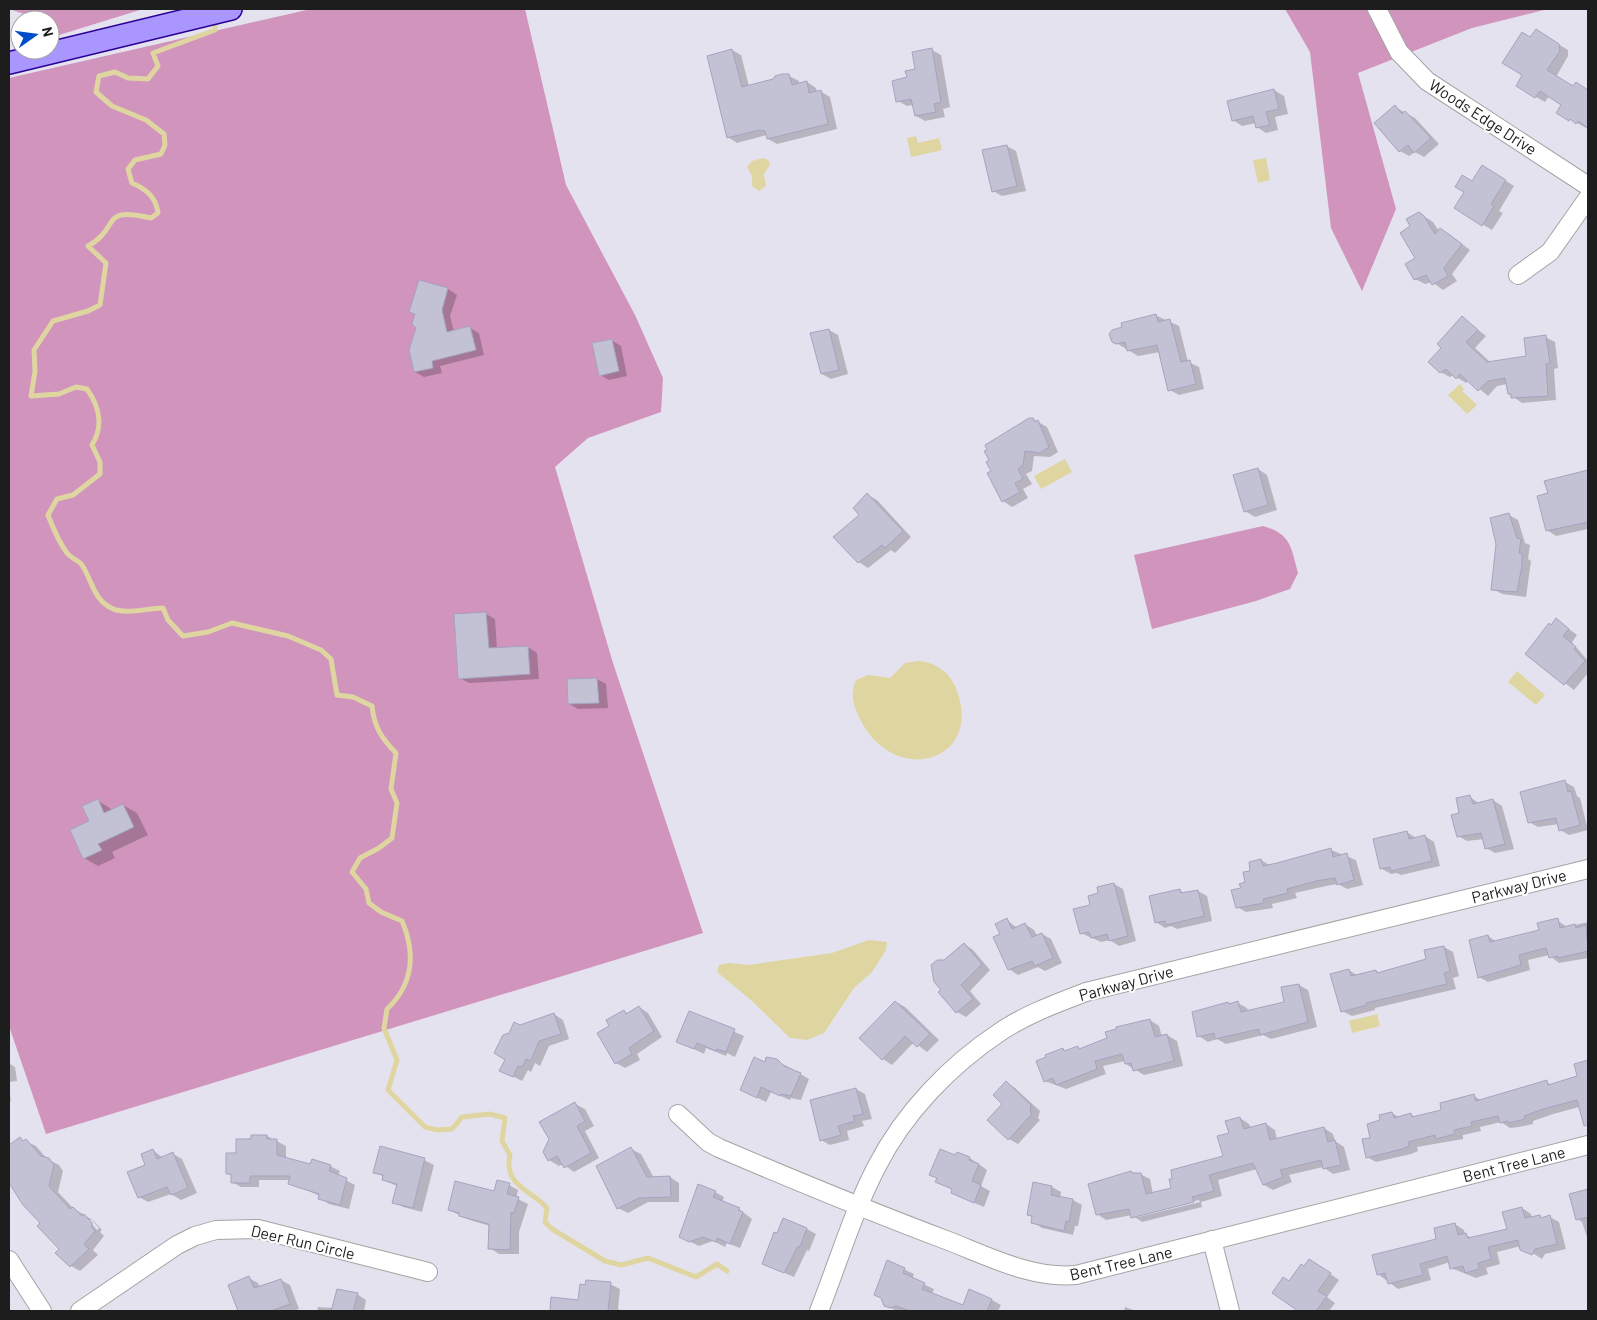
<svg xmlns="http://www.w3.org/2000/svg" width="1597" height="1320" viewBox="0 0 1597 1320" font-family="Barlow,sans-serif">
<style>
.forest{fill:#d094bd}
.water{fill:#dfd5a0}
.shadow{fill:#0003;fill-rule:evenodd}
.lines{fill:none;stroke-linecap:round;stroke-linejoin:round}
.stream{stroke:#dfd5a0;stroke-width:5}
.building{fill:#c3c2d5;stroke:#a5a3c1}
.minor-casing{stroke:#a4a4a4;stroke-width:20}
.major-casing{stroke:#2b0095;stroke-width:24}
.minor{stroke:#fff;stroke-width:18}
.major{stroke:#aa96ff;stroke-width:21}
.labels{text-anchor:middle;stroke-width:4;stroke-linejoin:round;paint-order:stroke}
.street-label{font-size:16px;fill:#1d1d1d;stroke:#fff}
</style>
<rect width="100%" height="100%" fill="#e5e2ef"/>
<!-- forest -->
<g class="forest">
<path d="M9,9H143L56,36L50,29V20H42Z"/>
<path d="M311,9H525L566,185L635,315L663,378L661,412L588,438L555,467L613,663L703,933L46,1134L9,1026V78Z"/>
<path d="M1285,9H1548L1472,28L1358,73L1396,209L1362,291L1331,228L1310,52Z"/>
<path d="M1263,526C1291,534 1291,547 1298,573L1290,589L1256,601L1152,629L1134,555Z"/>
</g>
<!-- water -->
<g class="water">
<path d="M916,136L918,143L939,138L942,150L911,157L907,138Z"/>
<path d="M763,158L768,160L770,165L764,174L766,186L759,191L752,186V176L747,167L752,161Z"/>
<path d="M1266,158L1270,180L1258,183L1253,160Z"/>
<path d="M1460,384L1464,389L1462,391L1477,405L1467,414L1448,395Z"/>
<path d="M1065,459L1072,472L1041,489L1034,476Z"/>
<path d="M918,661C936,662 951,673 957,691C983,762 894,788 860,719C853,705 850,695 856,680L868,675L890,678L905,663Z"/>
<path d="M1517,671L1545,695L1536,705L1508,682Z"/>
<path d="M869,940L887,942L886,950L872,972L854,988L824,1033L807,1040L790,1038L752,1001L717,972L719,965L729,963L749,965L832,953Z"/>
<path d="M1377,1014L1380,1026L1352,1033L1349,1021Z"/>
</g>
<!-- shadow -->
<g class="shadow">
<path d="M1545,36L1568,50V56L1556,77L1574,88L1576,84L1588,91V126L1586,128L1558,112L1562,105L1549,96L1545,102L1536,97L1524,75L1531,38Z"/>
<path d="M732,50L741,55L749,86L789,76L799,81V84L807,82L816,88L817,92L820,91L830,97L837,129L777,144L768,139L767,135L737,143L728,137Z"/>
<path d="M932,50L941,55L950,107L943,109L945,117L925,121L916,116L914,105L907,106L898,101L908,78Z"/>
<path d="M1274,90L1284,96L1288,114L1275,117L1278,130L1266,133L1257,127L1256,123L1242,126L1233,120Z"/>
<path d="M1395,107L1415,118L1439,144L1424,157L1415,152L1409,156L1400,151L1376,123Z"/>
<path d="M1007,146L1016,151L1026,191L1002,196L993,191Z"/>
<path d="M1492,172L1514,186L1499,211L1503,213L1492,230L1455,208L1473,183Z"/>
<path d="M1419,213L1433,222L1439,231L1440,229L1449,234L1470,250L1452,274L1457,281L1443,290L1432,282L1425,284L1415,279L1417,259L1412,227Z"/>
<path d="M448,289L457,295L450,316L454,332L470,328L479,333L484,355L440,366L442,373L424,377L415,372L417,328L416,315L411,312Z"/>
<path d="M1155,315L1179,326L1188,362L1199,367L1204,389L1179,395L1170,390L1160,352L1138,356L1113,341Z"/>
<path d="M1463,318L1486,336L1475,348L1490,362L1528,357L1545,337L1555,342L1558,368L1554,369L1556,400L1522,403L1509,394L1507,384L1497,386L1488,396L1469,380L1466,383L1453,375L1450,377L1440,372L1443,348Z"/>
<path d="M829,330L838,335L848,374L831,379L822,374Z"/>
<path d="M611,340L621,346L627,376L609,380L600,375Z"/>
<path d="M1033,419L1047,427L1058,452L1050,457L1034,456L1032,471L1026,474L1032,484L1023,489L1028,498L1012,507L1003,501L993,471Z"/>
<path d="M1258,469L1267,475L1277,510L1255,517L1245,511Z"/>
<path d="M1587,472L1588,529L1556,536L1547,530L1549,494Z"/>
<path d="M868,495L877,500L911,537L895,553L891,550L868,568L859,562L835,537L861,515Z"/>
<path d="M1509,515L1518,520L1525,543L1530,545L1528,559L1531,561L1526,597L1502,594L1493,589Z"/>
<path d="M486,614L495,619L497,649L528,647L537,653L539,679L469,683L460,678Z"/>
<path d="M1557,620L1577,635L1572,642L1588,661V673L1574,690L1527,654Z"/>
<path d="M597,679L606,684L608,708L578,709L569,704L568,680Z"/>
<path d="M1565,782L1574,787L1577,796L1580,798L1588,830L1569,835L1560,830L1559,824L1538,827L1529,822Z"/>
<path d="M1470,797L1480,804L1493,800L1502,806L1514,849L1495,853L1486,848L1484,839L1467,841L1458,836L1461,814Z"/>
<path d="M98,801L113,810L123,805L137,813L148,835L112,852L115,858L98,866L84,858L91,822Z"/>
<path d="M1407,832L1416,838L1425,836L1434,842L1440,866L1401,875L1397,873L1391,874L1382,869Z"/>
<path d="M1331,850L1356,860L1363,885L1347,889L1338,884L1326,886L1295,893L1297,898L1272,904L1273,908L1246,912L1237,907L1242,889L1261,860L1271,866Z"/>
<path d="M1114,884L1123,889L1136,941L1119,946L1110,940L1101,942L1081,933L1091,906L1100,894Z"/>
<path d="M1180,890L1185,894L1198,891L1207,896L1212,921L1177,929L1171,926L1165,928L1156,922Z"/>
<path d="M1007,920L1017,928L1025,924L1034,930L1037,936L1042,934L1051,939L1062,963L1045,971L1038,967L1018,975L1009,969Z"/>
<path d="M1557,920L1567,927L1588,922V958L1559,963L1549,955L1528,960L1530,970L1488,982L1479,977L1488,936L1497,942L1540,931Z"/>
<path d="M964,944L973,950L990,970L970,991L981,1004L966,1017L957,1012L942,990L944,962Z"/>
<path d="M1444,947L1453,952L1459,976L1453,978L1456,989L1375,1008V1010L1352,1016L1342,1011L1349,970L1358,976L1376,971L1380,974L1428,960Z"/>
<path d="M1299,985L1308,990L1317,1027L1271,1039L1263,1035L1226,1044L1217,1039L1208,1042L1199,1036L1228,1003H1238L1247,1008L1248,1012L1286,1003Z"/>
<path d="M896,1002L905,1007L939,1040L927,1052L914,1042L892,1065L883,1059L861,1038Z"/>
<path d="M639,1007L648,1013L662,1037L637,1054L640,1060L625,1068L616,1063L610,1027L624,1011L628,1014Z"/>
<path d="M689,1012L744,1036L735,1057L727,1053L726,1056L706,1048L704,1054L677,1041Z"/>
<path d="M554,1014L563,1020L569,1039L549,1046L540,1066L535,1063L531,1072L528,1070L522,1081L510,1075L506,1059L510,1034L520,1026Z"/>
<path d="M1150,1020L1159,1026L1162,1037L1167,1035L1177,1041L1183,1066L1144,1075L1126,1064L1125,1061L1103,1066L1106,1074L1066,1089L1045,1081L1063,1050L1066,1052L1077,1048L1081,1050Z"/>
<path d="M9,1053L10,1064L15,1067L17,1081L9,1082Z"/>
<path d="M767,1059L783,1064L809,1079L801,1100L791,1098L790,1100L771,1092L766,1102L741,1090Z"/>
<path d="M1588,1061V1109L1583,1106L1553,1114L1533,1121V1124L1519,1127L1510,1128L1501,1122L1480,1127L1481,1131L1463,1135V1139L1417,1147L1418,1151L1411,1154L1376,1162L1367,1157L1371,1138L1382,1121L1392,1113L1399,1117L1410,1114L1416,1117L1443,1111L1474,1096L1482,1101L1546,1082L1552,1085L1578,1077L1575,1064Z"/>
<path d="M1006,1082L1015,1088L1040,1111L1038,1118L1040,1120L1018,1144L1009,1139L1004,1104Z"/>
<path d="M9,1088L11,1101L9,1102Z"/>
<path d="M856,1089L865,1094L872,1119L862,1121L864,1126L847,1131L849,1140L830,1145L821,1140Z"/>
<path d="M575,1104L585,1109L594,1126L585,1131L599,1158L574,1172L563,1164L559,1166L549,1160L545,1152Z"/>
<path d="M1240,1118L1249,1124L1251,1128L1266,1124L1275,1130L1277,1139L1324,1128L1333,1134L1335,1141L1344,1147L1350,1170L1333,1174L1323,1167L1289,1175L1292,1182L1273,1190L1264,1185L1257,1169L1218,1180L1222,1196L1201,1202L1202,1207L1142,1222L1132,1215L1106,1220L1097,1214L1131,1172L1140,1174L1150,1179L1153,1194L1173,1188L1224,1157L1230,1134ZM1199,1200L1200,1202L1138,1217V1215Z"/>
<path d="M267,1136L286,1146V1158L311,1165L330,1166L340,1171L338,1176L355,1185L349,1209L329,1204L320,1198V1196L290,1183V1180H259V1187H241L232,1182V1176L227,1173L237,1154V1140Z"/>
<path d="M20,1139L36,1146L47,1159L59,1165L63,1171L58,1192L73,1208L94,1221L102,1230L100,1232L104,1236L93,1250L98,1255L80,1271L71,1266L42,1223L24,1204L9,1177V1146ZM88,1220H92L99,1228L97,1230Z"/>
<path d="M631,1149L641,1154L654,1178L670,1177L679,1183V1202H648L628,1213L618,1208Z"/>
<path d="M153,1150L163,1158L173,1154L182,1159L197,1193L181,1200L171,1194L148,1202L139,1197Z"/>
<path d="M957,1153L970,1158L987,1170L981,1186L990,1191L984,1207L962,1198L952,1193L953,1190L937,1182Z"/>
<path d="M424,1160L434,1165L422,1212L403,1207L394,1202L397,1186L383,1180L384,1177L375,1172Z"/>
<path d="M1034,1184L1052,1187L1061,1192L1060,1198L1073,1200L1082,1205L1078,1226H1075L1073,1235L1042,1228L1033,1222L1034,1218L1028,1215Z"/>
<path d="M509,1185L518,1190L516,1198L528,1204L519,1232V1254H499L490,1248V1226L470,1220L449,1210Z"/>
<path d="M1588,1191V1240L1582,1222L1577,1219L1571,1195Z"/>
<path d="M715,1192L724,1197L722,1202L739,1209L752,1219L740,1248L727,1243L725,1247L713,1241L699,1246L680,1237Z"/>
<path d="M1522,1208L1531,1214L1532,1218L1550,1217L1559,1222L1566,1249L1545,1254L1542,1259L1521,1246L1497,1252L1500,1264L1486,1268L1488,1274L1476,1278L1451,1268L1450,1262L1428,1269L1431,1280L1398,1289L1378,1274L1438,1240L1455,1224L1464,1230L1465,1235L1473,1238L1508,1230Z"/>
<path d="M807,1229L816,1234L809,1251L807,1250L794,1277L773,1268Z"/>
<path d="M888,1262L914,1274L912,1279L934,1289L932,1294L963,1307L992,1300L1001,1305L998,1311L895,1310L885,1305Z"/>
<path d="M1319,1266L1339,1280L1327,1297L1335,1303L1329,1311H1300L1274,1293L1290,1283L1304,1268Z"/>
<path d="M249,1278L258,1283L260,1287L281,1280L290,1285L299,1309L293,1311H239L229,1285Z"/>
<path d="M610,1284L620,1289L618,1309L621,1311H551L552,1299L579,1301Z"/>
<path d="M357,1294L366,1300L364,1311H317L318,1307L334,1308Z"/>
<path d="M1125,1307L1136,1311H1124Z"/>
</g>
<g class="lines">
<!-- stream -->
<path class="stream" d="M215,18V30L153,53L158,66L148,79L128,78L115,72L99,76L96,92L112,106L146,120L164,134L165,145L161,154L135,160L128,169L132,183C146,189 156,197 158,213L151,218C98,206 122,227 88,246L106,263L100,305L88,311L53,321L34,350L35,371L31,396L59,394L76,387L87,389C99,406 104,426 92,445L100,462V474L73,495L57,499L48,515C53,528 58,541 67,553C71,558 78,560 82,565C93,582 94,603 116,610C132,614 148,608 163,608L168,620L183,636L208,632L232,623L288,636L321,650L331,659L337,695L353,697L372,706C374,726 381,738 396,753L391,789L397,803L392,838L379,848L360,858L352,872L366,889L369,903L381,912L402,921C416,953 413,985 387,1009L384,1028L397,1060L388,1090L425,1127L437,1130L452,1129L462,1117L490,1114L505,1118L502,1141L510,1155C503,1186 532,1190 547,1208L545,1222L552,1229L605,1261L621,1265L648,1258L696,1277L717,1264L727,1271"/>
</g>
<!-- building -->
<g class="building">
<path d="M1536,29L1559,44L1560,51L1547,70L1573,86L1576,82L1588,90V128L1578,121L1576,124L1570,119L1569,121L1556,113L1561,105L1540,91L1535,98L1516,86L1522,75L1502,63L1522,32L1530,37Z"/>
<path d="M932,48L941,102L934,104L936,112L915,116L911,99L896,102L892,81L907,77L905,71L915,69L912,52Z"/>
<path d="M732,49L742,87L773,79L775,76L782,74H789L792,85L807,81L809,93L821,90L828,124L767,139L765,131L759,130L727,138L707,56Z"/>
<path d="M1274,89L1279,109L1266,112L1270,125L1256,128L1253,116L1232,121L1227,101Z"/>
<path d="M1395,105L1402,114L1405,111L1431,138L1414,153L1408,145L1399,152L1374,123Z"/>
<path d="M1007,145L1017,186L992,192L982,150Z"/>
<path d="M1482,165L1506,180L1491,204L1494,206L1482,226L1454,208L1464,192L1455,187L1462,175L1472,181Z"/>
<path d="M1419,212L1424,216L1435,234L1440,228L1462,244L1444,268L1448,276L1432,285L1426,275L1414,280L1405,264L1415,258L1400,233L1410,226L1406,219Z"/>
<path d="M419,280L448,288L442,310L447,332L470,326L476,350L432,361L433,368L414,372L409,350L416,328L412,324L415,314L409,312Z"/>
<path d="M1156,314L1158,322L1170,319L1181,362L1190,360L1196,384L1168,391L1157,345L1127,351L1125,342L1116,344L1112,342L1109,334L1112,330L1122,327L1121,323Z"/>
<path d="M1462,316L1478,330L1466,342L1487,362L1526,356L1524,338L1546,335L1550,363L1546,364L1548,396L1511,398V394H1508L1505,378L1488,381L1478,391L1460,374L1456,379L1446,369L1440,373L1428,362L1441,348L1437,344Z"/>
<path d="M829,329L839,370L821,374L810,333Z"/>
<path d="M612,339L619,371L599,376L592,343Z"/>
<path d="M1029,418H1033L1035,422L1038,420L1049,447L1040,453L1025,451L1023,465L1018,469L1023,479L1015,483L1020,492L1002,502L987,473L991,471L986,462L989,460L984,451L987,450L985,445Z"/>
<path d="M1258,468L1268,505L1244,512L1233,475Z"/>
<path d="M1588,470V522L1546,531L1537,496L1548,493L1544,481Z"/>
<path d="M867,493L903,531L885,548L882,545L858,563L833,537L859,515L853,508Z"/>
<path d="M1509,513L1517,538L1521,539L1519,553L1522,554V565L1517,592L1491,590L1496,544L1490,518Z"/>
<path d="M486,612L489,648L528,646L530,674L458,679L454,614Z"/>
<path d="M1556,618L1569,629L1563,636L1576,647L1574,649L1585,661L1564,685L1525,654L1549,623L1551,625Z"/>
<path d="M597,678L599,703L568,704L567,679Z"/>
<path d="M1565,780L1568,792L1571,791L1580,825L1559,831L1556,818L1528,823L1520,792Z"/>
<path d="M1470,795L1473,804L1493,799L1505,844L1485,849L1481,833L1457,837L1451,815L1459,813L1456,798Z"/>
<path d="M98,799L104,813L123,804L134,827L98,844L102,850L83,859L70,830L89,821L82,806Z"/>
<path d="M1407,831L1409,839L1425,835L1432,861L1391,871L1390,867L1380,869L1373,839Z"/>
<path d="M1331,848L1333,857L1347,853L1354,880L1337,885L1335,878L1316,881L1287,889L1288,893L1263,899L1264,903L1236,908L1231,890L1241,888L1239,884L1245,882L1243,872L1250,871L1249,862L1261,859L1263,866L1277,863Z"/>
<path d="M1114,883L1128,936L1109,941L1107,934L1091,938L1089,932L1080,934L1073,909L1090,905L1088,896L1098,893L1097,887Z"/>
<path d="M1180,889L1181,893L1198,890L1204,916L1166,925L1165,921L1155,923L1149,896Z"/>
<path d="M1007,918L1012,929L1025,923L1032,937L1042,933L1053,958L1035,966L1032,961L1008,970L993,937L1000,934L995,924Z"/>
<path d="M1558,918L1560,928L1575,924L1576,928L1586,925L1588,951L1558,958V956L1549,958L1546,948L1519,955L1521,965L1478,978L1469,940L1488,935L1490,942L1539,930L1537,923Z"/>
<path d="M964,943L982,964L961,985L973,999L956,1013L938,992L941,990L934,982L931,965L937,960H944Z"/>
<path d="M1444,946L1450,971L1444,973L1447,984L1366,1003L1367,1005L1341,1012L1330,974L1349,969L1351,976L1376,970L1377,973L1426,959L1424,950Z"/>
<path d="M1299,984L1308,1022L1260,1035L1259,1029L1215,1039L1214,1033L1197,1037L1192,1012L1228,1002L1229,1004L1238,1001L1241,1012L1284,1002L1281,987Z"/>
<path d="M895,1001L930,1034L917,1047L905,1036L882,1060L859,1038Z"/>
<path d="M639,1006L654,1031L629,1048L632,1054L615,1064L597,1033L609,1026L606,1020L624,1010L626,1014Z"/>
<path d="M689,1011L735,1029L726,1052L717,1049L716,1051L697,1043L694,1049L676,1042Z"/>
<path d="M554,1013L561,1034L539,1041L531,1061L526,1059L522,1067L518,1066L513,1077L499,1071L505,1060L494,1053L503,1035L509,1033L514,1022L520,1025Z"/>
<path d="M1150,1019L1155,1037L1167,1034L1174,1061L1133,1071L1131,1063L1125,1064L1122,1054L1095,1061L1097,1069L1056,1085L1053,1078L1044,1082L1036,1061L1046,1057L1045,1055L1063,1048L1064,1051L1078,1046L1079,1049L1107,1038L1105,1032L1116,1029V1027Z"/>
<path d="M754,1057L765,1062L766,1057L777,1059L784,1066L801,1073L791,1096L781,1094L780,1096L761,1087L757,1098L740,1090Z"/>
<path d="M1588,1060V1125L1584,1126L1577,1100L1543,1109L1524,1116L1525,1119L1509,1123L1508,1121L1500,1123L1498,1116L1471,1122L1472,1126L1454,1130L1455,1134L1436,1139L1435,1135L1408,1142L1409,1146L1402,1149L1366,1158L1362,1139L1370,1138L1367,1124L1380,1120L1379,1115L1392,1112L1394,1118L1411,1113L1412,1117L1441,1110L1440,1103L1474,1094L1476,1101L1547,1080L1548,1085L1577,1076L1574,1064Z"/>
<path d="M1006,1081L1031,1105L1030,1112L1032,1114L1008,1140L987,1120L1002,1104L993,1095Z"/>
<path d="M856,1088L863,1114L853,1116L855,1121L838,1126L841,1135L820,1141L810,1100Z"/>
<path d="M575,1102L585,1121L577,1126L591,1153L564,1168L557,1156L548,1161L543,1152L549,1139L539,1122Z"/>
<path d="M1240,1117L1244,1129L1266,1123L1270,1140L1324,1127L1328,1142L1335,1140L1341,1165L1323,1169L1321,1160L1280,1170L1283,1177L1263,1185L1253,1163L1209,1175L1214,1191L1192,1197L1194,1202L1131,1218L1129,1209L1096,1215L1088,1184L1131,1171L1132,1173H1141L1146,1194L1171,1188L1169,1179H1172L1171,1170L1223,1156L1217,1136L1229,1133L1225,1121Z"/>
<path d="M251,1135H267V1139H277V1155L310,1164L312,1159L331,1165L329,1171L347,1178L340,1205L318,1199L319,1194L288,1184L290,1176H250V1183H231V1174H226V1153H236V1139H251Z"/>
<path d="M20,1137L23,1141L26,1139L41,1156L49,1158L54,1165L49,1186L70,1209L73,1207L82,1216L84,1214L93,1224L91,1226L95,1231L84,1244L89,1249L70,1267L55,1253L59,1249L37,1226L40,1223L23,1205L9,1183V1145Z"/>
<path d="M380,1146L425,1158L413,1208L392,1203L397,1184L382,1180L383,1175L373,1173Z"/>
<path d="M631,1147L647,1177L670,1176L671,1197L639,1198L617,1209L596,1166Z"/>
<path d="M153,1149L157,1159L173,1152L188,1188L171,1195L167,1187L138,1198L127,1172L145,1165L141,1154Z"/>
<path d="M940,1149L955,1155L957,1152L970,1157L969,1160L979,1164L972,1181L981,1185L974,1203L951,1193L952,1189L935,1182L937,1178L929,1175Z"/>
<path d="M497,1180L510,1183L507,1194L519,1197L514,1213L511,1212L510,1250L488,1249L489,1224L459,1216V1213L448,1210L455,1181L494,1191Z"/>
<path d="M1033,1182L1052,1186L1051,1195L1073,1199L1069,1222L1066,1221L1064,1231L1031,1223L1032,1216L1027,1215Z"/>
<path d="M698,1184L716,1191L713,1197L740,1208L738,1210L743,1212L730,1244L717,1238L716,1242L703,1237L689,1242L679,1237Z"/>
<path d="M1588,1189V1217L1576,1220L1569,1194Z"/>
<path d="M1522,1207L1525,1218L1540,1215L1541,1218L1550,1215L1557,1244L1535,1249L1532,1255L1520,1250L1518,1240L1488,1247L1491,1259L1478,1263L1479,1269L1465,1273L1463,1266L1450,1269L1447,1256L1420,1264L1423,1275L1388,1284L1385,1273L1377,1275L1372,1255L1436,1239L1434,1228L1455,1223L1458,1235L1466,1233L1468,1238L1507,1229L1502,1212Z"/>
<path d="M783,1218L807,1228L800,1247L798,1246L784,1273L762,1264L774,1232L777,1233Z"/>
<path d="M1309,1259L1331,1273L1318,1291L1327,1296L1316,1311H1298L1272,1293L1283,1277L1289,1281L1301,1264L1304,1266Z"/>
<path d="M887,1260L905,1268L903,1273L925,1283L922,1289L963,1305L969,1289L992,1299L987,1311H910L896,1306L890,1308L884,1306L881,1298L874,1295Z"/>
<path d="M249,1276L254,1288L281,1279L290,1304L271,1311H238L228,1285Z"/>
<path d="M586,1280L611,1282L608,1311H550L551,1297L578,1300L580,1284L585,1285Z"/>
<path d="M337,1289L358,1293L353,1311H331Z"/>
</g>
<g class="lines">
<defs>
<g id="minor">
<path d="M1377,9L1399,52L1427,81L1588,186"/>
<path d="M1518,275L1550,252L1588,198"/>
<path d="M678,1114L708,1142L719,1148C794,1180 869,1211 946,1240C988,1256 1031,1279 1076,1275L1588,1145"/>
<path d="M1212,1240L1230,1311"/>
<path d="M9,1260L42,1311"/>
<path d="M80,1311L177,1245L195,1236L216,1230L258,1229L428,1272"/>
<path d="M819,1311C838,1263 853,1212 877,1166C904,1113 950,1065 1000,1032C1025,1015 1057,1003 1086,992L1588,869"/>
</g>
<path id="major" d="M9,63L231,9"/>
</defs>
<!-- minor casing -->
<use href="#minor" class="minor-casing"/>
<!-- major casing -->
<use href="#major" class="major-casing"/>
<!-- minor -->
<use href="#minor" class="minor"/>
<!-- major -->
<use href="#major" class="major"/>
</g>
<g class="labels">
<!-- street labels -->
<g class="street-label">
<text transform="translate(1483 117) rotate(33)" y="6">Woods Edge Drive</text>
<text transform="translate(1519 886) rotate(-14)" y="6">Parkway Drive</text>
<text transform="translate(1126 983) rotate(-15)" y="6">Parkway Drive</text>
<text transform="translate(1514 1164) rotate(-14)" y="6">Bent Tree Lane</text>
<text transform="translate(303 1242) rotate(13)" y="6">Deer Run Circle</text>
<text transform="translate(1121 1263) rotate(-13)" y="6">Bent Tree Lane</text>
</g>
</g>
<!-- border -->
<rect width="1597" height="1320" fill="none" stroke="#1d1d1d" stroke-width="20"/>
<!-- north arrow -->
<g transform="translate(35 35) rotate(76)"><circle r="24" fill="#ffffff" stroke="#a5a5a5"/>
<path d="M0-4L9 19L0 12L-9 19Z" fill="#004dc9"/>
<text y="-8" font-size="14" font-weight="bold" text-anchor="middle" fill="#1d1d1d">N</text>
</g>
</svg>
